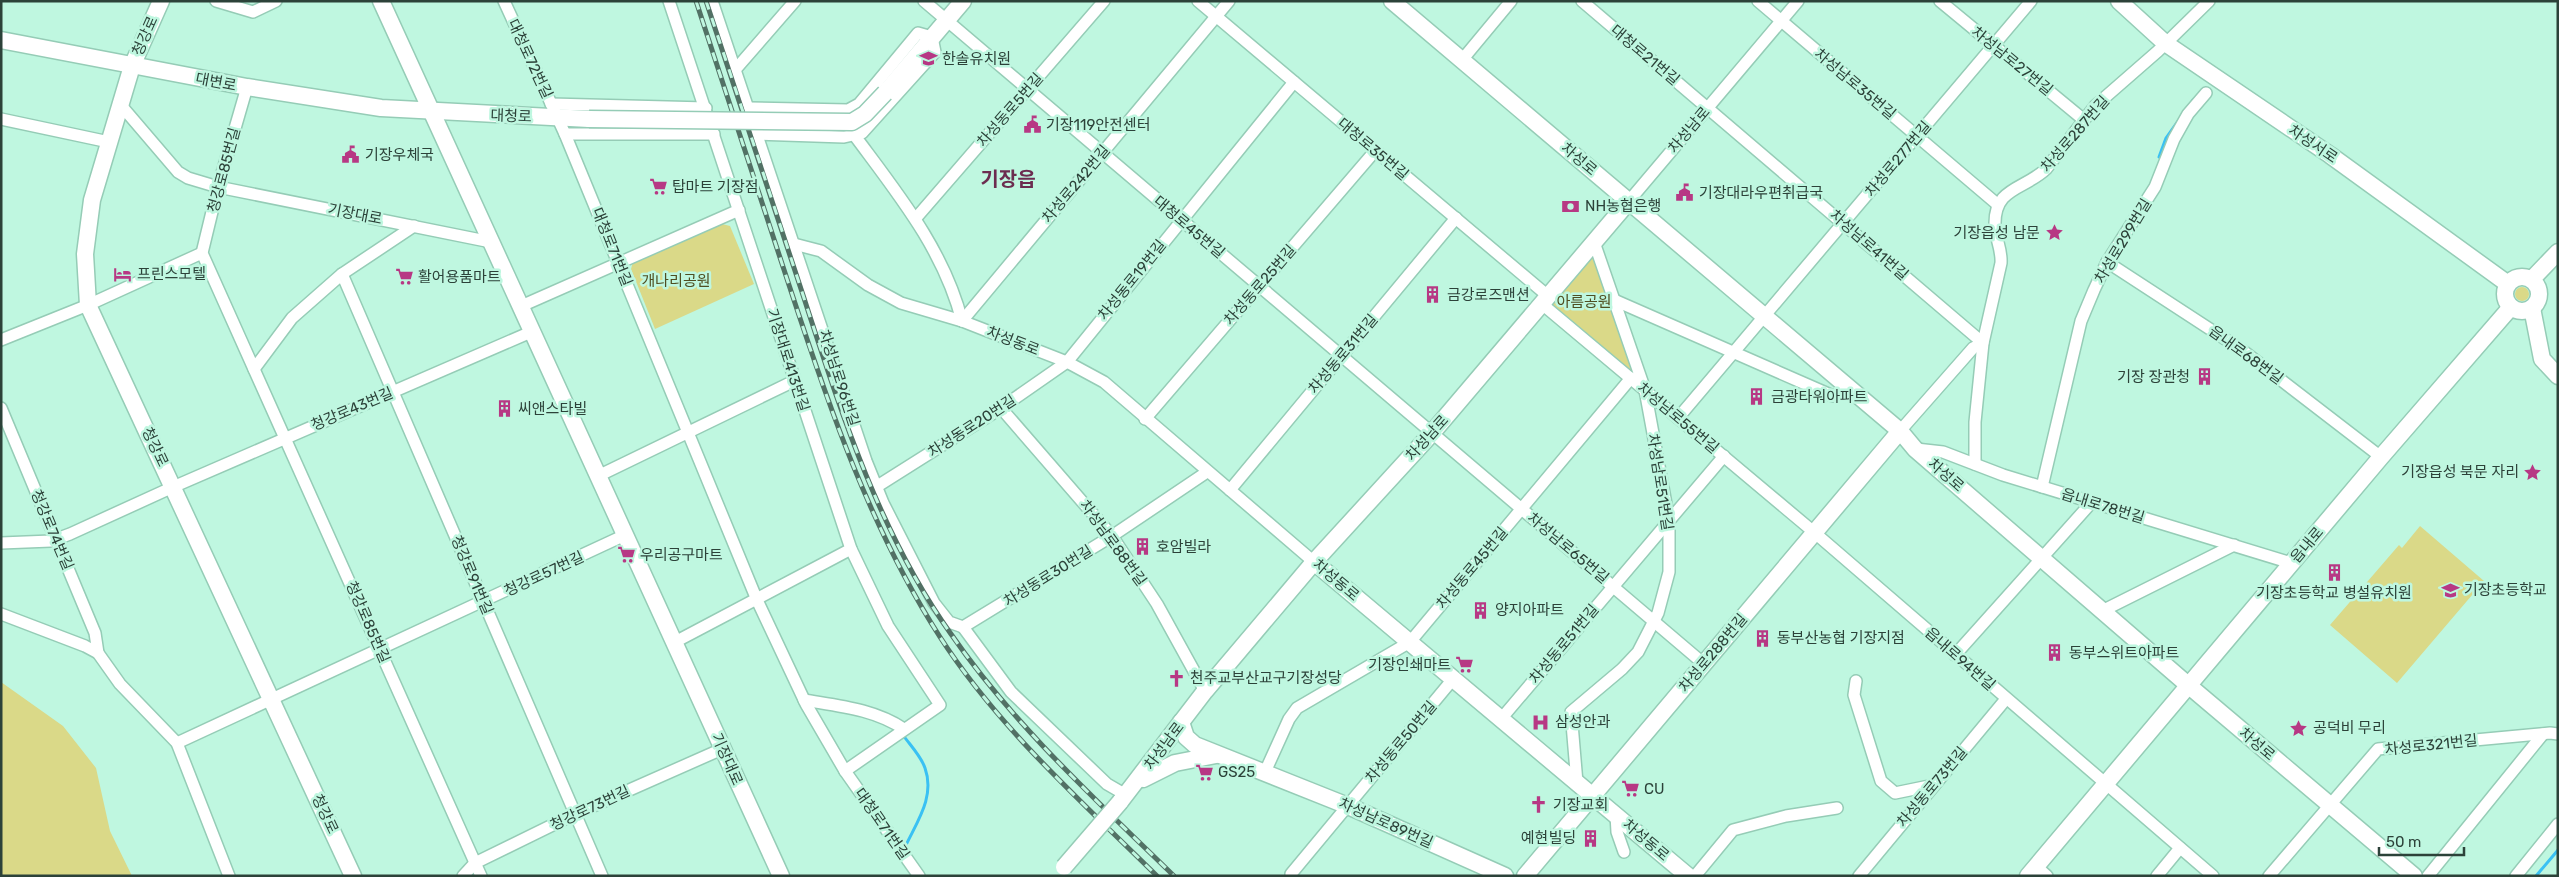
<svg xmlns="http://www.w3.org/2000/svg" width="2559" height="877" viewBox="0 0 2559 877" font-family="Rubik,'Noto Sans KR',sans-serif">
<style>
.green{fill:#dad988}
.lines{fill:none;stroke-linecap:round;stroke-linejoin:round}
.stream{stroke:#3ac1f3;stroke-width:3}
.street-casing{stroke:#95ccb6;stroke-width:14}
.secondary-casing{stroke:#95ccb6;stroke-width:19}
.street{stroke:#fff;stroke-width:11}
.secondary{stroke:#fff;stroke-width:16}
.rail-casing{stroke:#527165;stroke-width:5}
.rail{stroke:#bff7e0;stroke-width:3;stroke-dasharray:9;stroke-linecap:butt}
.secondary-bridge-casing{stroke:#95ccb6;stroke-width:19;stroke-linecap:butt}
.secondary-bridge{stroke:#fff;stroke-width:16}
.labels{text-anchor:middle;stroke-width:5;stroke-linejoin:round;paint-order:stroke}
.street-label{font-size:15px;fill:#2c4239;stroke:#bff7e0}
.poi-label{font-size:15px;fill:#2c4239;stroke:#bff7e0;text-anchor:start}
.park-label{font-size:15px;fill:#4f4e21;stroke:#bff7e0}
.district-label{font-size:20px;font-weight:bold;fill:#6c2d50;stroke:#bff7e0}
</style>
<rect width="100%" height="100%" fill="#bff7e0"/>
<!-- green -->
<g class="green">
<path d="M722,224L730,226L754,284L655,329L631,269L633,262Z"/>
<path d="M1594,254L1634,372L1632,374L1553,307L1552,302Z"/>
<circle cx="2522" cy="294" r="7"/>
<path d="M2420,526L2484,581L2397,683L2330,625L2399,545L2402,548Z"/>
<path d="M1,682L63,726L96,768L110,831L132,876H1Z"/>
</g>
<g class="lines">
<!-- stream -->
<g class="stream">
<path d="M2159,157L2166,138L2193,100"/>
<path d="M903,735C910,745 921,756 925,768C935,796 918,820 906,845"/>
<path d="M2536,876L2558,850"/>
</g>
<defs>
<g id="street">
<path d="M216,1L253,12L276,1"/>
<path d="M504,1L565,134L757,600L806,704L845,771L919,876"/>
<path d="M669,1L851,549L888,626L940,705L845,771"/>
<path d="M712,1L866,461L883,503L934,603L949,622L963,627"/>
<path d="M924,1L1704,664"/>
<path d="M1198,1L1548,296"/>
<path d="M1582,1L1983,343L1973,348L1900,431"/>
<path d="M1758,1L1997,204"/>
<path d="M1940,1L2084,120"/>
<path d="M1462,60L1511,1"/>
<path d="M735,70L795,1"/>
<path d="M247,87L218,187L202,253L481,876"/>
<path d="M119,103L178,172L188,178L218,187L491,242"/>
<path d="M551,104L706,108"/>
<path d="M750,108L848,110L859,104L918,33L932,37L935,52L862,133L844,137L758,134"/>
<path d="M1,119L109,142"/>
<path d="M565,134H714"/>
<path d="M855,136C898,194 944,250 962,321"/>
<path d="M1629,201L1798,1"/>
<path d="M916,218L1104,1"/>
<path d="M794,244L821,251L868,285L901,303L962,321L1067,362L1104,382L1314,562"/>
<path d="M2107,262L2242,350L2381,457"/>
<path d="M342,274L602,876"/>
<path d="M1614,300L1833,396L1853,391"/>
<path d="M1542,304L1815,533L2213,876"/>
<path d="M519,307L739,210"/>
<path d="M962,321L1229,1"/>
<path d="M1,340L88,305L202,253"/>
<path d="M254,369L292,318L342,274L414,226"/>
<path d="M1,408L95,633L98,653"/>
<path d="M1001,408L1112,536L1157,604L1205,691"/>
<path d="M1678,418L2031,1"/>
<path d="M1145,419L1375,151"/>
<path d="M1916,449L1943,452L2003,475L2291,563"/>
<path d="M1975,464V422L1983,343L2001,263C2002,249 1995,238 1995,225C1994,187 2024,190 2046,169L2095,106L2158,51L2209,1"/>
<path d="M598,476L794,381"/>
<path d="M876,487L1001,408L1067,362L1294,82"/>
<path d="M2042,487L2081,321L2094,290L2107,262L2155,187L2174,139L2188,114L2206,93"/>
<path d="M1230,490L1456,218"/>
<path d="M1,543L51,541L70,534L173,487L531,332"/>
<path d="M2102,611L2234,545"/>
<path d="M1,614L85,646L98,653L120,684L177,743L229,876"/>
<path d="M963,627L1112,536L1207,472"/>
<path d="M963,627L1011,692L1107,784L1126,795"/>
<path d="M675,642L851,549"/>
<path d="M1955,655L2091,503"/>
<path d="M1856,681L1854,695L1881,781L1895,793L1934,785"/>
<path d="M804,700C839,706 874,709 904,729"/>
<path d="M1501,719L1724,456"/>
<path d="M177,743L625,535"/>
<path d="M1265,772L1289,719L1297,708L1410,642L1631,378"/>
<path d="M1577,783L1571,712L1622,669L1638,652L1658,613L1669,572V520L1645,390L1594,242"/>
<path d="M1616,815L1617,832L1624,852"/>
<path d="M2036,866L2047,876"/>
<path d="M1291,874L1453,679"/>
<path d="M463,876L475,863L575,814L722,749"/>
<path d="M1695,876L1733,830L1786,816L1837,808"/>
<path d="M1859,876L2006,699"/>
<path d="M2157,876L2180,848"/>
<path d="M2269,876L2378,749L2550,733L2558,734"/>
<path d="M2428,876L2543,734"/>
<path d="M2516,876L2558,824"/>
</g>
<g id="secondary">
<path d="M161,1L132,66L92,200L85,254L88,305L353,876"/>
<path d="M381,1L781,876"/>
<path d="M1392,1L1900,431L1915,449L2188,685L2414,876"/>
<path d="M2119,1L2165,43L2330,155L2508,284"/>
<path d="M1,40L247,87L381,108L589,119"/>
<path d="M885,93L963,1"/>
<circle cx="2522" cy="294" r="17"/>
<path d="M2532,279L2558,252"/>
<path d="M2532,308L2542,359L2558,376"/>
<path d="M1314,562L1688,876"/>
<path d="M1181,722L1186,737L1195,745L1348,806L1505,876"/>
<path d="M1143,779L1175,763L1216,755"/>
<path d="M1120,802L1205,691L1314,562L1432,433L1629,201"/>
<path d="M1525,876L1900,431"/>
<path d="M2028,876L2381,457L2511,307"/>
</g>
</defs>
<!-- street casing -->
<use href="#street" class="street-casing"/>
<!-- secondary casing -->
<use href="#secondary" class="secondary-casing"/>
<!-- street -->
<use href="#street" class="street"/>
<!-- secondary -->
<use href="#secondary" class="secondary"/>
<defs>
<g id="rail">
<path d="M696,1C727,96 758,190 789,285C829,407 870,528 940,637C998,727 1081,801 1157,876"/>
<path d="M706,1C739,99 771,197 803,295C841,412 879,533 951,634C1013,724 1096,800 1174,876"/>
</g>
</defs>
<!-- rail casing -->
<use href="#rail" class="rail-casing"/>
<!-- rail -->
<use href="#rail" class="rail"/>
<defs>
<g id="secondary-bridge">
<path d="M589,119L852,122L865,114L885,93"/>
<path d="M1064,867L1120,802"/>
</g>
</defs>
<!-- secondary-bridge casing -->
<use href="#secondary-bridge" class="secondary-bridge-casing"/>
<!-- secondary-bridge -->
<use href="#secondary-bridge" class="secondary-bridge"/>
</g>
<!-- icons -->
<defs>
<symbol id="school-bare" viewBox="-9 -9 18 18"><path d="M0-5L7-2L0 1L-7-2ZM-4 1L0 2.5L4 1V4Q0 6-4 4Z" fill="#b73884" stroke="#bff7e0" stroke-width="2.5" paint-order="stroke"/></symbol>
<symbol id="civic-bare" viewBox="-9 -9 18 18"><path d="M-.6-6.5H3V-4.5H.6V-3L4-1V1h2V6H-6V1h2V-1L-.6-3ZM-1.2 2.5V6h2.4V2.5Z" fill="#b73884" stroke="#bff7e0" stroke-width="2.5" paint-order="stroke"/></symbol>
<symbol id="supermarket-bare" viewBox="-9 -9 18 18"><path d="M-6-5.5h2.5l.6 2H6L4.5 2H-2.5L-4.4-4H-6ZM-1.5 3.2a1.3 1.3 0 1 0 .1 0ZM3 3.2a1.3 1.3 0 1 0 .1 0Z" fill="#b73884" stroke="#bff7e0" stroke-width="2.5" paint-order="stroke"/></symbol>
<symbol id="bank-bare" viewBox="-9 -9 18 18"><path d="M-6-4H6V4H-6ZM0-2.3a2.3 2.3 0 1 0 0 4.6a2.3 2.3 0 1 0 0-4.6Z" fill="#b73884" stroke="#bff7e0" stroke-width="2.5" paint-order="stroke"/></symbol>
<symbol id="sight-bare" viewBox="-9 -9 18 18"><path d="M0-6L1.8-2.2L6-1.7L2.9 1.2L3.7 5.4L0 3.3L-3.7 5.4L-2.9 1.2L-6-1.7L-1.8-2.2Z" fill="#b73884" stroke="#bff7e0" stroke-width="2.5" paint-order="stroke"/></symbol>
<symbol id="hotel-bare" viewBox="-9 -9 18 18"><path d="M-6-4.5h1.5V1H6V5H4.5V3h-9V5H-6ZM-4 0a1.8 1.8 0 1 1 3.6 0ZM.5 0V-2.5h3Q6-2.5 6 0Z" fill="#b73884" stroke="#bff7e0" stroke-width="2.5" paint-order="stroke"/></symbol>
<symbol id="building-bare" viewBox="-9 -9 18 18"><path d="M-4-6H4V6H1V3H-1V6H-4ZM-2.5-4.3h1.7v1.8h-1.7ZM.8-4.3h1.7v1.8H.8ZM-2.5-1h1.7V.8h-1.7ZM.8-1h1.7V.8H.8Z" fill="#b73884" stroke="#bff7e0" stroke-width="2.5" paint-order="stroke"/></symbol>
<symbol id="church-bare" viewBox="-9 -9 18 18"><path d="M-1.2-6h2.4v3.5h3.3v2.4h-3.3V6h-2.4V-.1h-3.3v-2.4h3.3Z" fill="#b73884" stroke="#bff7e0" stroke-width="2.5" paint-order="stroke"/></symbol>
<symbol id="hospital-bare" viewBox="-9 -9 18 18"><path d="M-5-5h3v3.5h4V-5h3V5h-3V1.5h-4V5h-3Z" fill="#b73884" stroke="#bff7e0" stroke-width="2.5" paint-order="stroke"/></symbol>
</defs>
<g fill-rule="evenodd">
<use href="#school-bare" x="916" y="46" width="25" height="25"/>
<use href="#civic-bare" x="1020" y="112" width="25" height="25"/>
<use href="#civic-bare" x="338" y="142" width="25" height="25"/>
<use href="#supermarket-bare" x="646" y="174" width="25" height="25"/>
<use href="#civic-bare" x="1672" y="180" width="25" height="25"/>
<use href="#bank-bare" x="1558" y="194" width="25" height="25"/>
<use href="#sight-bare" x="2042" y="220" width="25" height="25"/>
<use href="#hotel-bare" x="110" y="262" width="25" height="25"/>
<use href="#supermarket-bare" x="392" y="264" width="25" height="25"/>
<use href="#building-bare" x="1420" y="282" width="25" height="25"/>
<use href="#building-bare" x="2192" y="364" width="25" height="25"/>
<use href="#building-bare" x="1744" y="384" width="25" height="25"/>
<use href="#building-bare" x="492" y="396" width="25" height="25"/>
<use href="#sight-bare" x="2520" y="460" width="25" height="25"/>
<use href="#building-bare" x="1130" y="534" width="25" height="25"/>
<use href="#supermarket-bare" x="614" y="542" width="25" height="25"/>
<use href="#building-bare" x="2322" y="560" width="25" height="25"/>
<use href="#school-bare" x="2438" y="578" width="25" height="25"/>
<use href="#building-bare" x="1468" y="598" width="25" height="25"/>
<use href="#building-bare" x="1750" y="626" width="25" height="25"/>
<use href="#building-bare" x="2042" y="640" width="25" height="25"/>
<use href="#supermarket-bare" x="1452" y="652" width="25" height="25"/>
<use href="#church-bare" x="1164" y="666" width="25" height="25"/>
<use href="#hospital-bare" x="1528" y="710" width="25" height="25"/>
<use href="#sight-bare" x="2286" y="716" width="25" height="25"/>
<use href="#supermarket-bare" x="1192" y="760" width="25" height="25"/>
<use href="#supermarket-bare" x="1618" y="776" width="25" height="25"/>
<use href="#church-bare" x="1526" y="792" width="25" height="25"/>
<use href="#building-bare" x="1578" y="826" width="25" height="25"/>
</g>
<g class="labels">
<!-- street labels -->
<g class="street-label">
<text transform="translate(145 36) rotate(-66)" y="5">청강로</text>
<text transform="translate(1645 55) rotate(40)" y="5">대청로21번길</text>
<text transform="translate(530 59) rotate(65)" y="5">대청로72번길</text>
<text transform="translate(2012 61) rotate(39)" y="5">차성남로27번길</text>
<text transform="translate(216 82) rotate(11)" y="5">대변로</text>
<text transform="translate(1855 84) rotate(40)" y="5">차성남로35번길</text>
<text transform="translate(1010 110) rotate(-49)" y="5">차성동로5번길</text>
<text transform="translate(511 116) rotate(2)" y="5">대청로</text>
<text transform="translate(1689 130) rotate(-50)" y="5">차성남로</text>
<text transform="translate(2075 134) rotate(-49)" y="5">차성로287번길</text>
<text transform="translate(2313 144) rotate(34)" y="5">차성서로</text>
<text transform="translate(1373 149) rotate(40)" y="5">대청로35번길</text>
<text transform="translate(1579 159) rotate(40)" y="5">차성로</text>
<text transform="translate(1898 159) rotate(-50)" y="5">차성로277번길</text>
<text transform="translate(224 170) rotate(-75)" y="5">청강로85번길</text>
<text transform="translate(1076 184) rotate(-50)" y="5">차성로242번길</text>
<text transform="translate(355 214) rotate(11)" y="5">기장대로</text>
<text transform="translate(1189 227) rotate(40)" y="5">대청로45번길</text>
<text transform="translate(2123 241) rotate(-59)" y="5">차성로299번길</text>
<text transform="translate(1869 245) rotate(41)" y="5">차성남로41번길</text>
<text transform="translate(612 247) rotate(68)" y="5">대청로71번길</text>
<text transform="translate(1132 280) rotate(-51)" y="5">차성동로19번길</text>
<text transform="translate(1260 285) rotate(-49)" y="5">차성동로25번길</text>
<text transform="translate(1013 341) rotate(21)" y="5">차성동로</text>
<text transform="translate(1343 354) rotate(-50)" y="5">차성동로31번길</text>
<text transform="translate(2246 355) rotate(36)" y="5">읍내로68번길</text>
<text transform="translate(788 360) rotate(72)" y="5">기장대로413번길</text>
<text transform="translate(839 378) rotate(72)" y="5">차성남로96번길</text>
<text transform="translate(352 409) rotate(-23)" y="5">청강로43번길</text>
<text transform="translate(1678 418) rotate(40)" y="5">차성남로55번길</text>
<text transform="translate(972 426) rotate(-33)" y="5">차성동로20번길</text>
<text transform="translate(1427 438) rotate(-48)" y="5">차성남로</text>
<text transform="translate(155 447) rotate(65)" y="5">청강로</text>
<text transform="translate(1946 475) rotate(41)" y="5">차성로</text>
<text transform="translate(1660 482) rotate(81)" y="5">차성남로51번길</text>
<text transform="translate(2103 506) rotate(17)" y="5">읍내로78번길</text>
<text transform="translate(52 530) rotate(67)" y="5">청강로74번길</text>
<text transform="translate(1113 543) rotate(54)" y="5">차성남로88번길</text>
<text transform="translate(2307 545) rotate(-50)" y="5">읍내로</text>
<text transform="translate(1568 548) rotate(40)" y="5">차성남로65번길</text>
<text transform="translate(1472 568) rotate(-50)" y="5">차성동로45번길</text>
<text transform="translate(544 574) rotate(-25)" y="5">청강로57번길</text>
<text transform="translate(472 575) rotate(67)" y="5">청강로91번길</text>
<text transform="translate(1048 576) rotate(-32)" y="5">차성동로30번길</text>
<text transform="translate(1336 580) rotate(40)" y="5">차성동로</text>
<text transform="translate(368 622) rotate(66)" y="5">청강로85번길</text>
<text transform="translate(1564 644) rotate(-50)" y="5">차성동로51번길</text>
<text transform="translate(1713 653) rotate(-50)" y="5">차성로288번길</text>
<text transform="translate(1960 659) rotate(41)" y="5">읍내로94번길</text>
<text transform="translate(1401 742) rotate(-50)" y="5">차성동로50번길</text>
<text transform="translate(2257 744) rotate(40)" y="5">차성로</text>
<text transform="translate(2431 745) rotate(-6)" y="5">차성로321번길</text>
<text transform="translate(1164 746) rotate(-53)" y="5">차성남로</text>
<text transform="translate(727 759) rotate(66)" y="5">기장대로</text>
<text transform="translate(1932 787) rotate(-50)" y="5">차성동로73번길</text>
<text transform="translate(590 808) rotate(-25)" y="5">청강로73번길</text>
<text transform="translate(325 814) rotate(65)" y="5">청강로</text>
<text transform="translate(1386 823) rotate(24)" y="5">차성남로89번길</text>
<text transform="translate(882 824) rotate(55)" y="5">대청로71번길</text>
<text transform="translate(1646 840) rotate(40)" y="5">차성동로</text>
</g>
<!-- poi labels -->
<g class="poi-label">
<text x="942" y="64">한솔유치원</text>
<text x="1046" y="130">기장119안전센터</text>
<text x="365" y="160">기장우체국</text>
<text x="672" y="192">탑마트 기장점</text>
<text x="1699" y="198">기장대라우편취급국</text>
<text x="1585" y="211">NH농협은행</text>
<text x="2040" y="238" text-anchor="end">기장읍성 남문</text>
<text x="137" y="279">프린스모텔</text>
<text x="418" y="282">활어용품마트</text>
<text x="1447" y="300">금강로즈맨션</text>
<text x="2190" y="382" text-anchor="end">기장 장관청</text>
<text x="1771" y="402">금광타워아파트</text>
<text x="518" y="414">씨앤스타빌</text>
<text x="2519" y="477" text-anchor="end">기장읍성 북문 자리</text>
<text x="1156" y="552">호암빌라</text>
<text x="640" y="560">우리공구마트</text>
<text x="2464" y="595">기장초등학교</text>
<text x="2334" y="598" text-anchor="middle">기장초등학교 병설유치원</text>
<text x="1495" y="615">양지아파트</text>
<text x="1777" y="643">동부산농협 기장지점</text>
<text x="2069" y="658">동부스위트아파트</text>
<text x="1451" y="670" text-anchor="end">기장인쇄마트</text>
<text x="1190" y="683">천주교부산교구기장성당</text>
<text x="1555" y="727">삼성안과</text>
<text x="2313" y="733">공덕비 무리</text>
<text x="1218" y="777">GS25</text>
<text x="1644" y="794">CU</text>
<text x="1553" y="810">기장교회</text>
<text x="1576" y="843" text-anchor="end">예현빌딩</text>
</g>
<!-- park labels -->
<g class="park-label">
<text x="676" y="286">개나리공원</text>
<text x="1584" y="307">아름공원</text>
</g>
<!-- district labels -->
<g class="district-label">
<text x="1008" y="186">기장읍</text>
</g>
</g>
<!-- border -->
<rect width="2559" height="877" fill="none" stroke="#2c4239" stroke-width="5"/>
<!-- scale -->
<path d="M2379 847v8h85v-8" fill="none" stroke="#2c4239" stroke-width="2.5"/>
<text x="2386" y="847" font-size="15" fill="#2c4239" stroke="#bff7e0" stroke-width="4" paint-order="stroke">50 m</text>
</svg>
